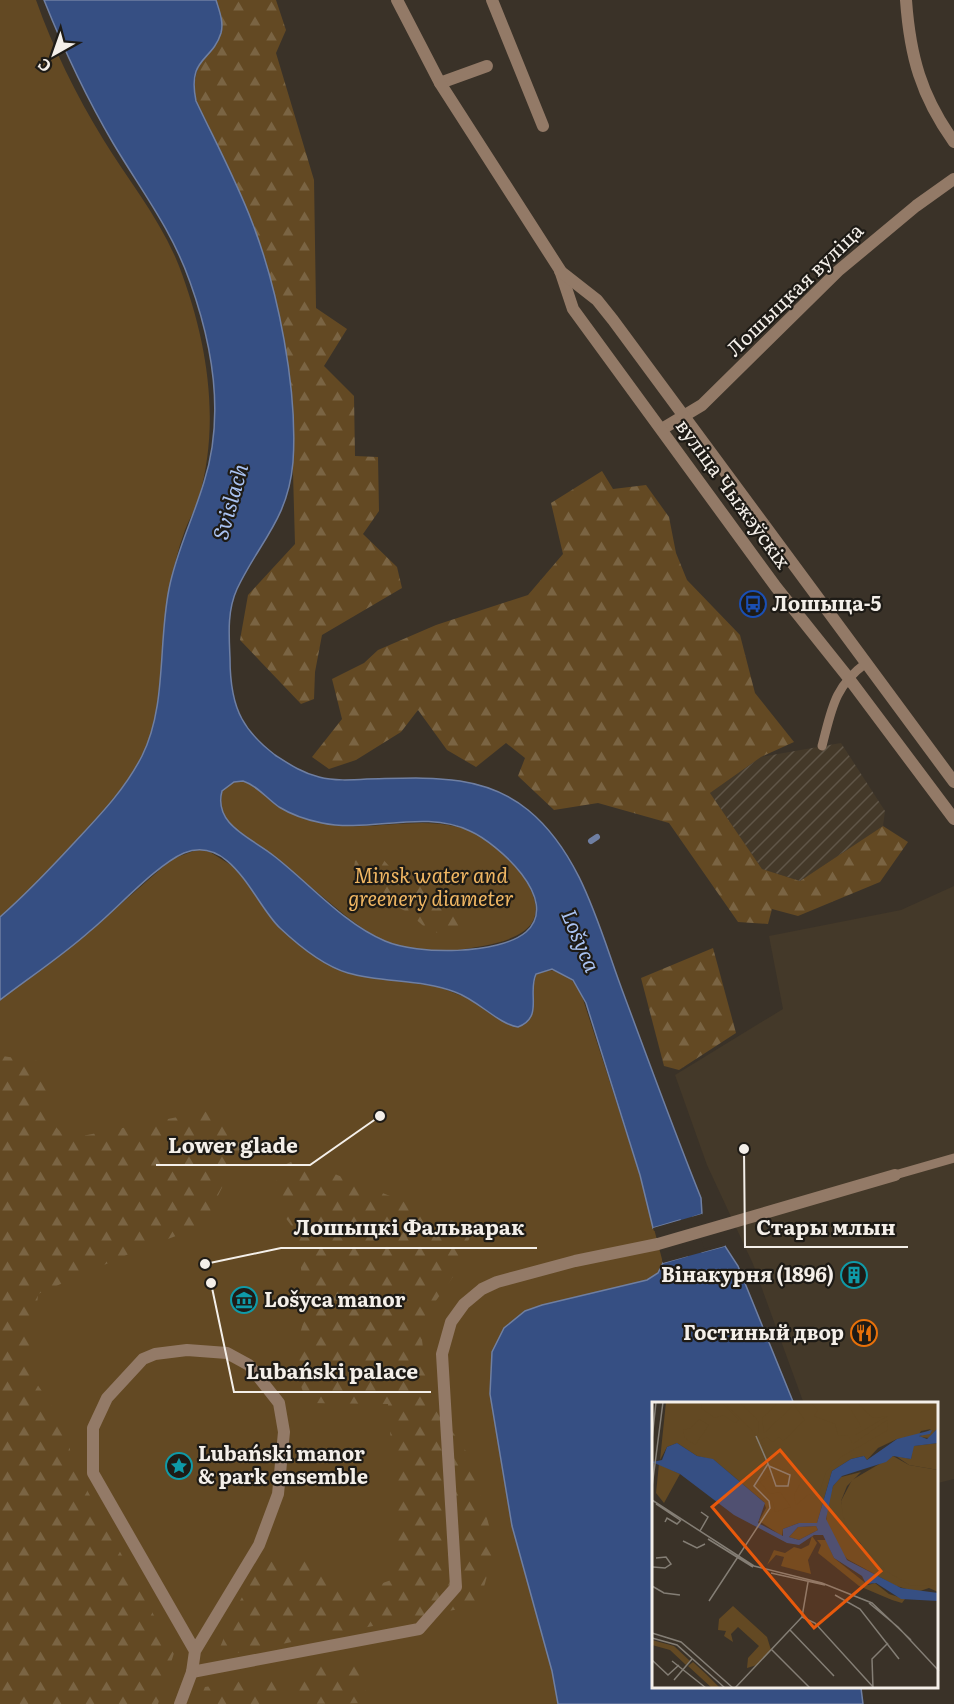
<svg xmlns="http://www.w3.org/2000/svg" width="954" height="1704" viewBox="0 0 954 1704" font-family="Literata,serif">
<style>
.built{fill:#443929}
.industrial{fill:url(#industrial-furrows)}
.green{fill:#634923}
.forest{fill:url(#forest-firs)}
.water{fill:#364f83;stroke:#6f7fa2;stroke-width:1.5;fill-rule:evenodd}
.pier{fill:#3a3228}
.lines{fill:none;stroke-linecap:round;stroke-linejoin:round}
.stream{stroke:#6f7fa2;stroke-width:6}
.service{stroke:#937a67;stroke-width:9}
.pedestrian{stroke:#937a67;stroke-width:12}
.minor{stroke:#937a67;stroke-width:12}
.tertiary{stroke:#937a67;stroke-width:12}
.labels{text-anchor:middle;stroke-width:4.5;stroke-linejoin:round;paint-order:stroke}
.street-label{font-size:20px;fill:#f4efe9;stroke:#1e1b16}
.poi-label{font-size:20px;font-weight:bold;fill:#f4efe9;stroke:#1e1b16;text-anchor:start}
.park-label{font-size:20px;font-style:italic;fill:#f1b763;stroke:#1e1b16}
.water-label{font-size:21px;font-style:italic;fill:#aac3f2;stroke:#1e1b16}
.inset-road{fill:none;stroke:#847e75;stroke-width:1.5}
.view{fill:#e8590c;fill-opacity:0.15;stroke:#e8590c;stroke-width:3}
.inset-edge{fill:none;stroke:#f4efe9;stroke-width:3}
.leader{fill:none;stroke:#f4efe9;stroke-width:2}
.callout-dot{fill:#f4efe9;stroke:#1e1b16;stroke-width:2}
.callout-label{font-size:21px;text-anchor:middle;font-weight:bold;fill:#f4efe9;stroke:#1e1b16;stroke-width:4.5;stroke-linejoin:round;paint-order:stroke}
</style>
<defs>
<pattern id="industrial-furrows" width="10" height="10" patternUnits="userSpaceOnUse" patternTransform="scale(1.5)"><rect width="10" height="10" fill="#443929"/><path d="M-1 1l2-2M0 10L10 0M9 11l2-2" fill="none" stroke="#605648"/></pattern>
<pattern id="forest-firs" width="22" height="20" patternUnits="userSpaceOnUse" patternTransform="scale(1.5)"><rect width="22" height="20" fill="#634923"/><path d="M5 1l3.5 6h-7zM16 11l3.5 6h-7z" fill="#7a6443"/></pattern>
</defs>
<rect width="100%" height="100%" fill="#3a3228"/>
<!-- built -->
<path class="built" d="M954,886V1479L938,1483V1404H804L753,1264L707,1165L675,1075L783,1009L769,936L901,910Z"/>
<!-- industrial -->
<path class="industrial" d="M841,743L885,811L883,826L800,881L762,869L710,793L761,757Z"/>
<!-- green -->
<g class="green">
<path d="M0,0H36C53,48 76,95 103,139C128,180 161,220 179,266C207,339 221,421 199,497C196,509 189,519 185,530C178,549 173,570 169,590C158,644 167,706 142,756C124,791 99,816 73,845C49,870 26,894 0,917Z"/>
<path d="M243,781C258,786 266,798 279,807C292,815 307,820 322,823C377,835 435,807 486,839C502,849 514,863 524,878C553,923 524,938 483,946C455,951 429,955 402,947C369,938 344,914 318,893C289,869 260,845 229,824L221,808L222,791L234,782Z"/>
<path d="M199,849L210,852L234,867L247,879L282,929L321,959L346,973L439,987L480,1003L532,992L536,974C554,964 570,975 580,990L640,1175L663,1263L658,1273L647,1280L542,1305L525,1311L490,1380V1394L512,1526L552,1671L558,1704H0V1000L89,932L172,859Z"/>
</g>
<!-- forest -->
<g class="forest">
<path d="M216,0H276L286,30L276,53L314,180L316,308L347,329L324,366L354,396L355,456L378,457L379,511L363,534L397,567L402,588L322,635L315,672L314,699L301,704L240,640L248,595L295,544L291,401L266,262L237,185L196,101C186,51 232,52 216,0Z"/>
<path d="M602,471L613,489L646,485L669,517L676,553L687,580L740,635L755,693L794,742L761,757L710,793L762,869L800,881L883,826L908,842L880,882L798,916L772,909L768,924L738,922L669,823L598,803L554,810L518,776L525,758L506,743L476,767L447,750L418,710L401,732L356,760L329,769L312,757L342,719L332,679L364,663L378,650L436,625L528,595L563,554L551,503Z"/>
<path d="M367,853L381,857L396,874C405,877 415,874 423,878C430,881 460,909 463,916C469,935 441,936 430,930C420,925 414,916 405,911C381,897 367,893 354,867L355,861Z"/>
<path d="M713,948L736,1033L679,1070L664,1066L641,978Z"/>
<path d="M2,1056L51,1063L46,1116L67,1139L208,1111L244,1143L203,1226L138,1250L38,1294L31,1375L68,1430L71,1460L174,1653L158,1704H0Z"/>
<path d="M297,1159L473,1229L455,1274L420,1323L429,1398L470,1457L495,1547L479,1605L216,1657L237,1606L262,1562L318,1560L342,1598L391,1580L398,1535L388,1404L307,1403L292,1361L306,1313L297,1233L272,1200L280,1167Z"/>
<path d="M299,1666H360L368,1703L298,1704Z"/>
<path d="M278,1675L276,1704H198L205,1687Z"/>
</g>
<!-- water -->
<path class="water" d="M44,0H216C219,10 224,22 221,33C212,62 187,57 196,101C215,141 236,180 252,222C278,289 298,390 293,462C288,520 259,542 237,589C227,611 229,635 230,658C230,679 232,701 242,719C250,734 262,745 275,755C289,764 302,773 319,777C334,781 351,780 367,779C424,778 482,772 528,810C583,855 600,932 624,995C649,1062 674,1131 701,1198L702,1214L693,1217L702,1252L725,1246L738,1266L794,1404H654V1688H861L863,1704H558L552,1671L512,1526L490,1394L492,1352L504,1328L525,1311L542,1305L647,1280L658,1273L663,1263L687,1256L680,1220L653,1228L640,1175L586,1003L573,980L552,969L536,974C527,993 544,1017 518,1027C498,1024 478,1000 455,992C421,979 383,983 348,973C324,966 298,945 280,928C255,905 232,834 184,853C156,865 116,910 90,931C62,956 30,977 0,1000V917C26,894 49,870 73,844C99,816 124,791 142,756C167,706 158,643 169,589C176,552 193,519 204,482C225,416 213,346 190,282C172,230 141,190 113,143C86,97 64,50 44,0ZM243,781C258,786 266,798 279,807C292,815 307,820 322,823C370,833 424,809 470,831C497,843 562,900 526,932C499,955 417,955 385,941C343,923 310,884 274,856C252,838 213,825 222,791L234,782Z"/>
<!-- pier -->
<path class="pier" d="M705,1213L696,1219L704,1249L724,1243L725,1246L663,1263L662,1260L684,1254L678,1224L654,1231L653,1228Z"/>
<g class="lines">
<!-- stream -->
<path class="stream" d="M591,841L597,837"/>
<!-- service -->
<g class="service">
<path d="M822,746C832,708 834,687 866,663"/>
<path d="M895,1175L954,1158"/>
</g>
<!-- pedestrian -->
<g class="pedestrian">
<path d="M192,1672L419,1629L456,1587L442,1354L451,1322L464,1304L482,1289L497,1282L575,1261L658,1244L895,1175"/>
<path d="M180,1704L192,1672L195,1651L259,1545L278,1494L284,1432L279,1403L249,1365L227,1353L187,1350L155,1354L143,1359L107,1398L93,1428V1473L195,1651"/>
</g>
<!-- minor -->
<g class="minor">
<path d="M492,0L543,126"/>
<path d="M906,0C910,56 921,96 954,142"/>
<path d="M440,83L487,66"/>
<path d="M662,429L702,405L838,271L916,206L954,179"/>
</g>
<!-- tertiary -->
<g class="tertiary">
<path d="M397,0L440,83L560,270L573,309L776,587L847,676L954,819"/>
<path d="M560,271L597,300L613,320L954,782"/>
</g>
</g>
<!-- icons -->
<defs>
<symbol id="bus-ring" viewBox="-11 -11 22 22"><circle r="9.5" fill="#1e1b16" stroke="#1a4fb4" stroke-width="1.5"/><path d="M-5-6H5V4H4V6H2V4H-2V6H-4V4H-5ZM-3.5-4V0h7V-4ZM-3.5 1.2v1.5H-2V1.2ZM2 1.2v1.5H3.5V1.2Z" fill="#1a4fb4"/></symbol>
<symbol id="building-ring" viewBox="-11 -11 22 22"><circle r="9.5" fill="#1e1b16" stroke="#0f9aa8" stroke-width="1.5"/><path d="M-4-6H4V6H1V3H-1V6H-4ZM-2.5-4.3h1.7v1.8h-1.7ZM.8-4.3h1.7v1.8H.8ZM-2.5-1h1.7V.8h-1.7ZM.8-1h1.7V.8H.8Z" fill="#0f9aa8"/></symbol>
<symbol id="museum-ring" viewBox="-11 -11 22 22"><circle r="9.5" fill="#1e1b16" stroke="#0f9aa8" stroke-width="1.5"/><path d="M0-6L6-3V-2H-6V-3ZM-5-1h2V3h-2ZM-1-1h2V3h-2ZM3-1h2V3H3ZM-6 4H6V6H-6Z" fill="#0f9aa8"/></symbol>
<symbol id="restaurant-ring" viewBox="-11 -11 22 22"><circle r="9.5" fill="#1e1b16" stroke="#e8710a" stroke-width="1.5"/><path d="M-5-6h1v4h1v-4h1v4h1v-4h1v5L-1.5 .5V6h-2V.5L-5-1ZM5-6V6H3V1.5H1.5Q1.5-4 5-6Z" fill="#e8710a"/></symbol>
<symbol id="sight-ring" viewBox="-11 -11 22 22"><circle r="9.5" fill="#1e1b16" stroke="#0f9aa8" stroke-width="1.5"/><path d="M0-6L1.8-2.2L6-1.7L2.9 1.2L3.7 5.4L0 3.3L-3.7 5.4L-2.9 1.2L-6-1.7L-1.8-2.2Z" fill="#0f9aa8"/></symbol>
</defs>
<g fill-rule="evenodd">
<use href="#bus-ring" x="738" y="589" width="30" height="30"/>
<use href="#building-ring" x="839" y="1260" width="30" height="30"/>
<use href="#museum-ring" x="229" y="1285" width="30" height="30"/>
<use href="#restaurant-ring" x="849" y="1318" width="30" height="30"/>
<use href="#sight-ring" x="164" y="1451" width="30" height="30"/>
</g>
<g class="labels">
<!-- street labels -->
<g class="street-label">
<text transform="translate(795 290) rotate(-44)" y="7">Лошыцкая вуліца</text>
<text transform="translate(733 494) rotate(54)" y="7">вуліца Чыжэўскіх</text>
</g>
<!-- poi labels -->
<g class="poi-label">
<text x="772" y="611">Лошыца-5</text>
<text x="834" y="1282" text-anchor="end">Вінакурня (1896)</text>
<text x="264" y="1307">Lošyca manor</text>
<text x="844" y="1340" text-anchor="end">Гостиный двор</text>
<text x="198" y="1461">Lubański manor<tspan x="198" dy="23">&amp; park ensemble</tspan></text>
</g>
<!-- park labels -->
<g class="park-label">
<text x="431" y="883">Minsk water and<tspan x="431" dy="23">greenery diameter</tspan></text>
</g>
<!-- water labels -->
<g class="water-label">
<text transform="translate(231 502) rotate(-74)" y="7">Svislach</text>
<text transform="translate(580 941) rotate(67)" y="7">Lošyca</text>
</g>
</g>
<!-- overview -->
<g transform="translate(652 1402)">
<rect width="286" height="286" fill="#3a3228"/>
<path d="M14,0H286V26L277,36L267,35L279,27L269,29L266,34L245,37L226,46L215,58L212,54L199,57L180,69L165,121H147L131,127L130,134L107,119L114,106L112,100L62,58L45,54L25,41L15,45L8,58ZM286,41V68L257,63L244,54L259,57L261,44ZM7,62L28,72L12,101L4,91ZM209,70L195,84L189,99L197,129L207,141L286,184V190L277,186L265,190L244,184L195,157L186,146L174,124L175,103L181,84L189,75ZM164,124L166,128L147,138L137,135L146,125ZM0,238L22,244L38,259L34,263L18,248L0,243ZM41,260L54,272L68,286H60L36,264Z" fill="#634923"/>
<path d="M50,0H69L87,18L83,21L71,13L63,16L49,6ZM72,0H88L106,19L107,30L104,33ZM127,0H158L166,8L162,14L183,22L186,33L196,34L201,42L235,18L236,28L189,55L174,70L166,94L162,97L157,92L144,103L142,94L149,79L145,73L118,62L109,38L114,35L121,40L127,35L131,39L153,18L142,3L112,31L110,16ZM194,0H204L221,16L236,14L203,33V27L209,24ZM47,17L57,23L43,43L33,36L31,28L39,26ZM241,54L257,63L286,68V184L258,183L234,169L197,129L191,114L189,99L200,78ZM115,64L118,74L108,80L118,92L128,90L139,105L123,110L121,100L102,89L100,84ZM160,134L165,141L156,158L159,172L129,164L132,155L124,153L115,163L122,148L133,151L142,145L149,147L157,143ZM165,138H174L182,156L216,183L223,181L237,192L253,197L250,201L240,198L207,184L166,151L169,143ZM81,204L115,235L119,248L105,263L95,266L96,256L107,244L86,225L79,232L81,240L72,234L74,229L66,228L67,217Z" fill="#634923"/>
<path d="M286,26V41L262,44L259,57L241,54L234,60L190,74L181,84L174,117L195,158L249,186L286,191V199L249,197L224,181L214,182L210,174L182,156L171,133H162L147,143L135,141L82,113L28,72L0,60L10,58L15,45L25,41L45,54L61,57L113,101L106,121L131,134V127L147,121H165L180,69L199,57L212,54L215,58L245,37L280,28L278,32L267,34L275,37ZM164,124L166,128L147,138L137,135L146,125Z" fill="#364f83" fill-rule="evenodd"/>
<path class="inset-road" d="M104,34L117,64L138,73L136,84H124L117,64M0,38L4,0M0,85L11,0M0,98L102,164L170,181L220,201L259,238M4,102L28,118M13,120L15,116L25,122L29,118M48,129L56,115L49,110M56,137L101,165M31,139L45,146L53,142M1,165L13,166L19,162L14,155L4,156M119,171L173,183M0,184L12,191L28,193M183,193L208,207L247,257M57,199L118,106L117,99L102,84L116,62M217,201L246,225L287,269M150,215L163,221L222,286M138,228L182,274M0,231L29,240L81,286M0,236L25,243L73,286M120,248L158,286M0,258L16,273L27,263M20,259L54,286M22,278L40,257M83,286L150,215L156,180M221,286L220,257L236,241"/>
<path class="view" d="M128,48L229,169L162,226L60,105Z"/>
<rect width="286" height="286" class="inset-edge"/>
</g>
<!-- callouts -->
<path class="leader" d="M380 1116L310 1165H156M744 1149L745 1247H908M205 1264L281 1248H537M211 1283L234 1392H431"/>
<g class="callout-dot">
<circle cx="380" cy="1116" r="6"/>
<circle cx="744" cy="1149" r="6"/>
<circle cx="205" cy="1264" r="6"/>
<circle cx="211" cy="1283" r="6"/>
</g>
<g class="callout-label">
<text x="233" y="1153">Lower glade</text>
<text x="826" y="1235">Стары млын</text>
<text x="409" y="1235">Лошыцкі Фальварак</text>
<text x="332" y="1379">Lubański palace</text>
</g>
<!-- north arrow -->
<g transform="translate(54 54) rotate(220)" stroke="#1e1b16" stroke-width="4.5" paint-order="stroke">
<path d="M0-4.5L10 22L0 15L-10 22Z" fill="#f4efe9"/>
<text y="-9" font-size="16" font-weight="bold" text-anchor="middle" fill="#f4efe9">С</text>
</g>
</svg>
